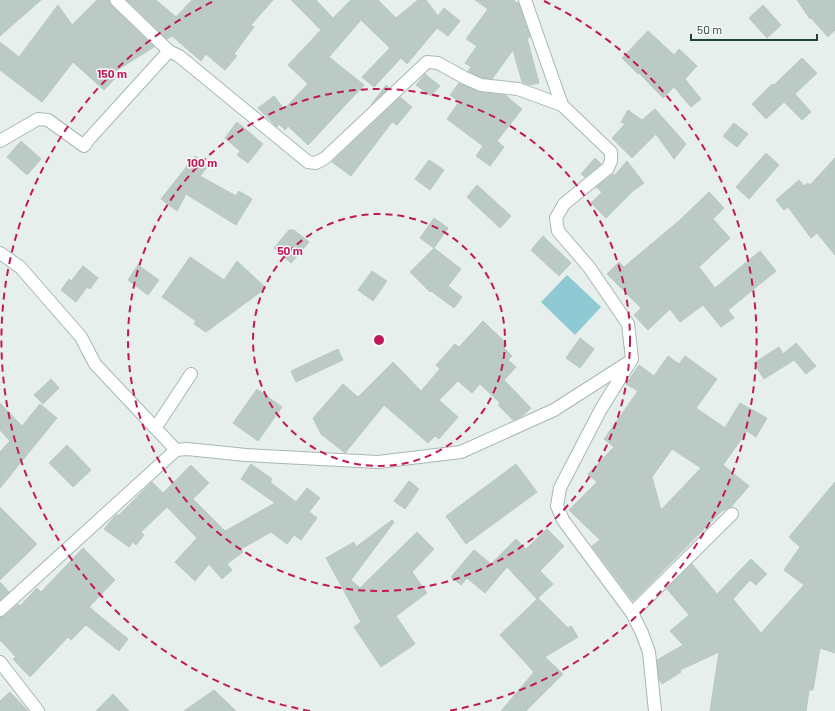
<svg xmlns="http://www.w3.org/2000/svg" width="835" height="711" viewBox="0 0 835 711" font-family="Barlow,sans-serif">
<style>
.water{fill:#8ec9d4}
.building{fill:#bbcac4;stroke:#b8c9c2;fill-rule:evenodd}
.lines{fill:none;stroke-linecap:round;stroke-linejoin:round}
.street-casing{stroke:#a8b8b2;stroke-width:14}
.street{stroke:#fff;stroke-width:12}
.ring{fill:none;stroke:#c2185b;stroke-width:2;stroke-dasharray:7 5}
.centre{fill:#c2185b;stroke:#f7fbf9;stroke-width:2}
.ring-label{font-size:12px;text-anchor:middle;font-weight:bold;fill:#c2185b;stroke:#f7fbf9;stroke-width:3;stroke-linejoin:round;paint-order:stroke}
</style>
<rect width="100%" height="100%" fill="#e6efeb"/>
<!-- water -->
<path class="water" d="M567,275L601,307L575,335L541,302Z"/>
<!-- building -->
<g class="building">
<path d="M0,0H41L0,36Z"/>
<path d="M97,0H109L111,5L154,47L114,72L118,75L104,90L73,62L42,102L0,70V42L19,57L58,5L72,25Z"/>
<path d="M127,0H156L176,17L192,0H273L251,25L254,27L234,54L237,56L225,70L206,54L201,61L172,36L167,39Z"/>
<path d="M291,0H316L333,18L351,0H378L396,18L418,0H426L438,16L444,8L460,21L448,36L437,28L407,64L401,58L374,87L362,77L390,48L361,20L329,57L364,85L308,145L288,126L285,130L279,124L277,127L258,108L274,96L284,109L308,84L288,65L321,30Z"/>
<path d="M475,0H513L519,4L530,37L527,38L539,83L530,85L522,82L513,50L492,79L483,78L468,71L471,67L465,63L477,46L466,39L488,9Z"/>
<path d="M797,0H835V30L828,37L811,18L810,19Z"/>
<path d="M763,5L781,25L767,38L749,18Z"/>
<path d="M648,31L674,55L679,49L697,66L685,79L701,99L691,107L674,87L663,98L639,73L638,74L622,58Z"/>
<path d="M802,58L817,73L795,94L811,112L802,120L784,102L766,119L752,104L772,84L774,85Z"/>
<path d="M425,74L440,86L431,96L416,85Z"/>
<path d="M459,83L478,92L505,95L522,109L497,141L504,147L490,166L476,156L483,146L447,119L459,102L450,95Z"/>
<path d="M386,85L389,88L371,105Z"/>
<path d="M400,97L412,107L397,125L392,122L351,176L332,162Z"/>
<path d="M655,109L686,144L674,159L656,134L632,158L612,138L625,124L621,122L628,110L642,120Z"/>
<path d="M237,122L263,144L248,163L237,155L240,151L225,138Z"/>
<path d="M734,123L748,134L737,147L723,136Z"/>
<path d="M21,141L41,159L27,175L7,157Z"/>
<path d="M766,153L779,165L749,199L736,187Z"/>
<path d="M195,156L208,166L200,176L236,196L239,191L252,199L236,225L186,194L177,211L161,199Z"/>
<path d="M595,158L601,164L585,177L581,174Z"/>
<path d="M835,158V255L817,233L811,238L788,207L784,210L776,200L799,180L804,186L808,183L810,185Z"/>
<path d="M429,160L444,170L430,190L415,179Z"/>
<path d="M627,161L644,183L633,191L606,218L591,203L602,192L596,187L613,174L615,175Z"/>
<path d="M477,185L511,216L500,228L467,197Z"/>
<path d="M709,192L724,208L713,219L730,238L699,267L715,288L760,251L776,271L728,310L734,318L721,327L703,305L680,322L670,309L648,330L634,315L641,308L607,274L619,262L624,267L680,220Z"/>
<path d="M434,218L448,228L434,248L420,238Z"/>
<path d="M289,230H294L309,242L291,263L274,248Z"/>
<path d="M543,236L571,263L559,276L531,250Z"/>
<path d="M434,248L461,269L448,286L462,297L454,308L431,291L430,292L410,272Z"/>
<path d="M190,257L224,280L237,261L266,288L206,332L194,324L196,321L162,297Z"/>
<path d="M138,265L159,280L148,295L128,280Z"/>
<path d="M83,266L98,278L90,289L87,287L76,302L61,290L69,279L71,281Z"/>
<path d="M372,271L387,281L373,301L358,290Z"/>
<path d="M483,321L507,344L504,348L512,356L508,360L516,367L504,380L531,408L522,416L513,420L498,405L500,403L480,384L472,393L458,381L439,400L458,417L439,439L435,436L428,443L384,405L345,453L321,434L313,418L343,384L358,397L393,362L421,391L440,369L436,365L455,344L459,347Z"/>
<path d="M580,338L594,349L580,368L566,358Z"/>
<path d="M796,343L816,366L806,374L794,360L764,379L754,363L779,347L783,354Z"/>
<path d="M338,349L343,360L296,382L291,371Z"/>
<path d="M668,356L679,364L685,356L717,379L696,408L725,428L740,403L767,418L756,437L747,431L723,465L749,486L731,507L722,511L633,601L592,546L600,540L569,510L597,482L588,474L614,447L604,439L638,391L626,384L639,365L654,376ZM672,449L701,468L661,510L652,477Z"/>
<path d="M51,379L59,388L43,404L34,395Z"/>
<path d="M257,389L282,407L258,441L233,423Z"/>
<path d="M0,403L22,426L40,404L57,418L0,488V452L10,441L0,430Z"/>
<path d="M67,445L91,470L73,487L49,463Z"/>
<path d="M251,464L272,479L270,482L296,502L307,488L320,498L309,512L317,518L301,540L294,535L287,544L271,532L241,549L243,552L227,564L232,570L222,579L209,564L195,581L175,562L197,538L167,507L141,532L144,535L136,545L133,542L129,547L104,529L116,515H119L152,482L163,493L191,465L209,483L193,499L225,531L275,503L241,479Z"/>
<path d="M516,464L537,492L466,544L446,516Z"/>
<path d="M409,481L419,489L405,509L394,501Z"/>
<path d="M835,482V653L820,648L813,690H809L806,711H710L719,652L680,670L681,672L662,684L659,679L657,660L683,645L670,631L689,615L667,589L692,564L717,594L751,559L767,574L756,585L750,580L733,599L761,633L804,585L784,570L800,547L789,537Z"/>
<path d="M0,507L37,544L0,580Z"/>
<path d="M392,520L394,522L351,580L360,588L417,532L434,549L412,572L427,593L396,616L415,644L381,667L354,627L361,622L326,558L354,542L356,547Z"/>
<path d="M547,529L564,546L540,571L553,584L538,598L568,628L571,626L578,637L545,657L563,674L526,711H501L534,672L500,635L537,599L507,567L485,593L467,578L461,585L451,577L474,550L491,564L516,539L526,549Z"/>
<path d="M83,548L115,580L89,607L128,639L119,651L86,625L71,640L68,637L30,677L13,659L16,657L0,640V617L5,616L18,604L20,606L37,588L41,592Z"/>
<path d="M0,582L9,592L0,600Z"/>
<path d="M214,690L236,711H184L207,695Z"/>
<path d="M10,692L28,711H0V701Z"/>
<path d="M113,694L129,711H96Z"/>
</g>
<g class="lines">
<defs>
<g id="street">
<path d="M116,0L169,51L179,56L308,162L316,163L325,158L427,62L438,63L465,78L481,85L518,89L562,105"/>
<path d="M525,0L562,105L611,152V161L608,168L564,204L556,218L558,231L589,267L628,324L632,359L601,409L560,488L557,506L563,520L632,613L642,633L649,652L655,711"/>
<path d="M0,141L38,119L48,120L84,146L89,139L169,51"/>
<path d="M0,253L20,267L81,337L95,364L176,450L187,449L246,455L378,462L461,452L554,410L629,362"/>
<path d="M156,427L191,374"/>
<path d="M0,610L176,450"/>
<path d="M632,613L732,514"/>
<path d="M0,662L38,711"/>
</g>
</defs>
<!-- street casing -->
<use href="#street" class="street-casing"/>
<!-- street -->
<use href="#street" class="street"/>
</g>
<!-- distance rings -->
<g class="ring">
<circle cx="379" cy="340" r="126"/>
<circle cx="379" cy="340" r="251"/>
<path d="M310 711A377 377 0 0 1 214 1M544 1A377 377 0 0 1 448 711"/>
</g>
<circle cx="379" cy="340" r="6" class="centre"/>
<g class="ring-label">
<text x="112" y="78">150 m</text>
<text x="202" y="167">100 m</text>
<text x="290" y="255">50 m</text>
</g>
<!-- scale -->
<path d="M691 34v6h126v-6" fill="none" stroke="#24423a" stroke-width="2"/>
<text x="697" y="34" font-size="12" fill="#24423a" stroke="#f7fbf9" stroke-width="3" paint-order="stroke">50 m</text>
</svg>
